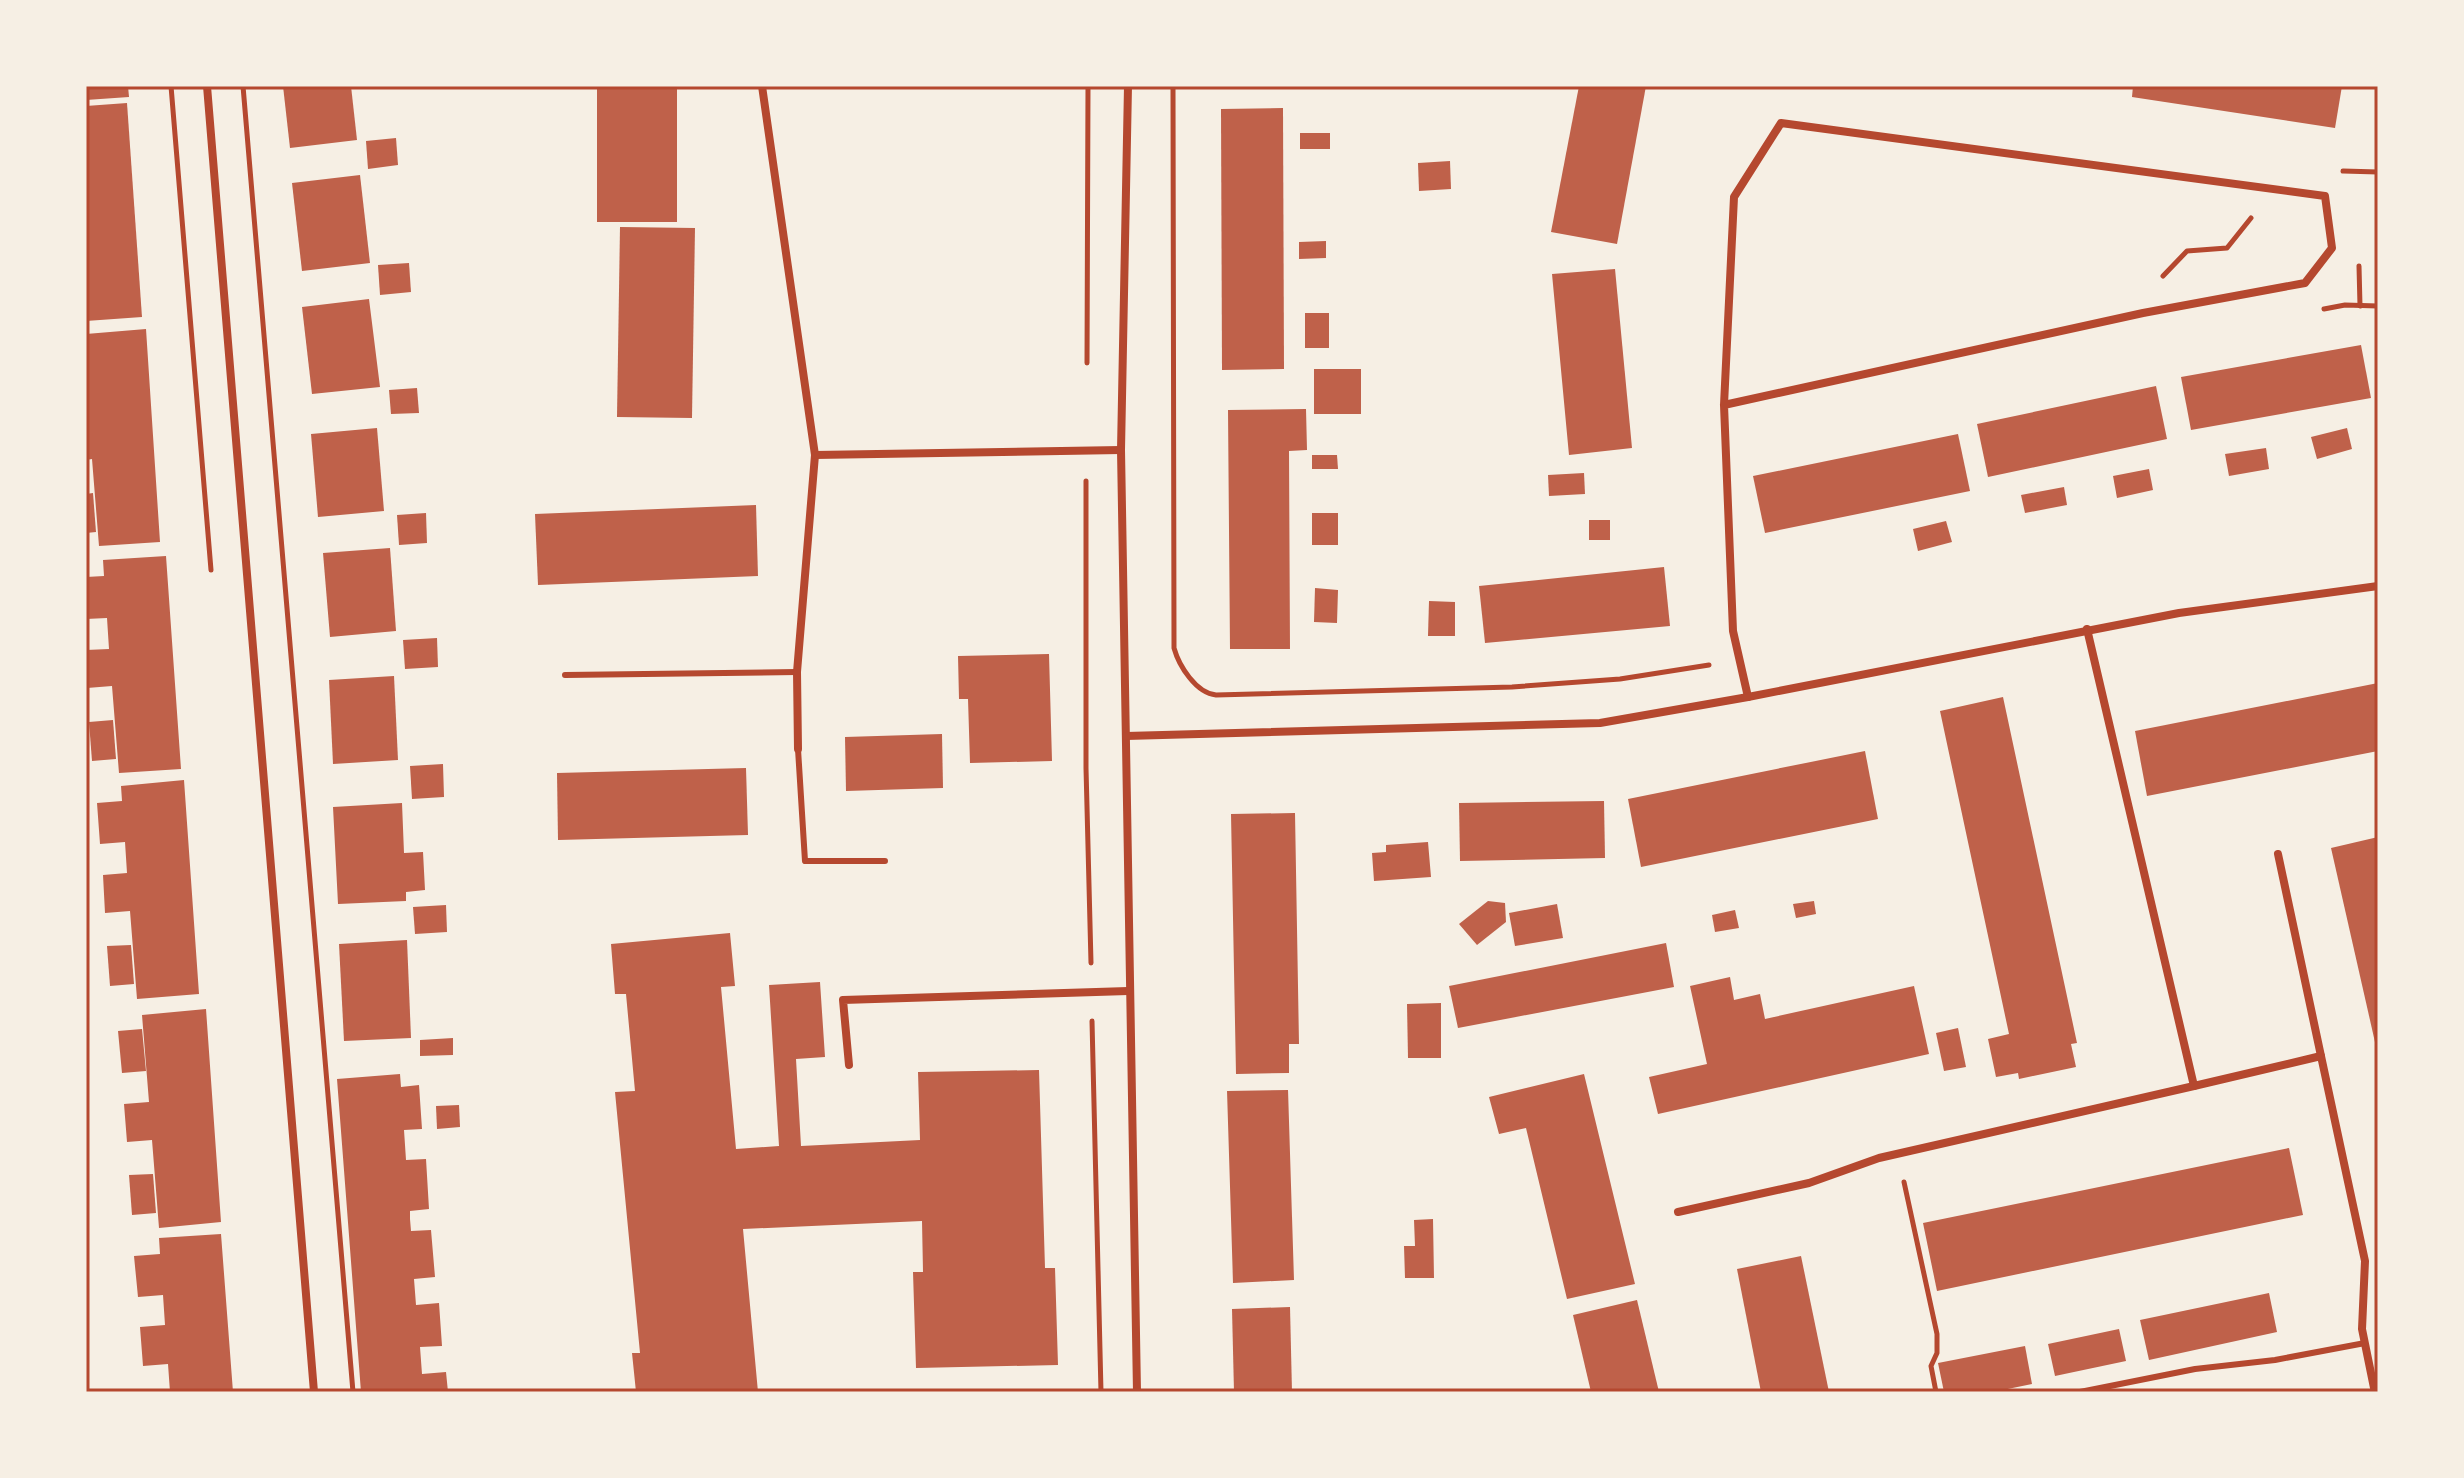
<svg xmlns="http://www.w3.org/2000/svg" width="2464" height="1478" viewBox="0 0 2464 1478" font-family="'Golos Text',sans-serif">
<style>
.building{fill:#bf614a}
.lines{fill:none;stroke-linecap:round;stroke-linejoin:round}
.path{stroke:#b5482f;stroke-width:5}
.service{stroke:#b5482f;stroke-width:6}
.minor{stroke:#b5482f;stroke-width:8}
.neatline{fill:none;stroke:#b5482f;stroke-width:3}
</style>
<rect width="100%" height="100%" fill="#f6efe4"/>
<!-- building -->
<g class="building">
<path d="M86,86H128L129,97L86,100Z"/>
<path d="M283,86H351L357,140L290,148Z"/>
<rect x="597" y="86" width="80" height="136"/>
<path d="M1579,86H1646L1617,244L1551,232Z"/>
<path d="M2133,86H2342L2335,128L2132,97Z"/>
<path d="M127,103L142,317L86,321V106Z"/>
<path d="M1283,108L1284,369L1222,370L1221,109Z"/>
<rect x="1300" y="133" width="30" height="16"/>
<path d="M396,138L398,165L368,169L366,141Z"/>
<path d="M1450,161L1451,189L1419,191L1418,163Z"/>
<path d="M360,175L370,263L302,271L292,183Z"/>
<path d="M620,227L695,228L692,418L617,417Z"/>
<path d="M1326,241V258L1299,259V242Z"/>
<path d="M409,263L411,292L380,295L378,265Z"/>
<path d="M1615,269L1632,448L1569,455L1552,274Z"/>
<path d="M369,299L380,387L312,394L302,307Z"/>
<rect x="1305" y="313" width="24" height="35"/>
<path d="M146,329L160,542L99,546L92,459L86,460V422L89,421L86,334Z"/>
<path d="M2361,345L2371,398L2191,430L2181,377Z"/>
<rect x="1314" y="369" width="47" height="45"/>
<path d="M2156,386L2167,439L1988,477L1977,424Z"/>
<path d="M417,388L419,413L391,414L389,390Z"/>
<path d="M1306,409L1307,450L1289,451L1290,649H1230L1228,410Z"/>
<path d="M377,428L384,511L318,517L311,434Z"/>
<path d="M2347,428L2352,449L2317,459L2311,437Z"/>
<path d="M1958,434L1970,491L1765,533L1753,476Z"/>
<path d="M2266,448L2269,469L2229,476L2225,454Z"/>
<path d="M1312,455H1337L1338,469H1312Z"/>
<path d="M2149,469L2153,490L2117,498L2113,476Z"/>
<path d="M1584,473L1585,494L1549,496L1548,475Z"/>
<path d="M2064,487L2067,505L2025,513L2021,495Z"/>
<path d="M93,493L96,532L86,533V494Z"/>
<path d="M756,505L758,576L538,585L535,514Z"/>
<path d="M426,513L427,543L399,545L397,515Z"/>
<rect x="1312" y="513" width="26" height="32"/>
<rect x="1589" y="520" width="21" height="20"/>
<path d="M1946,521L1952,542L1918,551L1913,529Z"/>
<path d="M390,548L396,631L330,637L323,553Z"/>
<path d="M166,556L181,769L119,773L112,686L87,688L86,650L109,649L107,618L86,619V577L104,576L103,560Z"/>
<path d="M1664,567L1670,626L1485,643L1479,586Z"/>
<path d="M1315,588L1338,590L1337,623L1314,622Z"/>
<path d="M1429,601L1455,602V636H1428Z"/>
<path d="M437,638L438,667L405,669L403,640Z"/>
<path d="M1049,654L1052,761L970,763L968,699H959L958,656Z"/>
<path d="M394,676L398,760L333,764L329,680Z"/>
<path d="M2378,683V751L2147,796L2135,731Z"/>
<path d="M2003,697L2077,1043L2071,1044L2076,1067L2019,1079L2018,1073L1996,1077L1988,1039L2009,1034L1940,711Z"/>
<path d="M113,720L116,759L92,761L89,722Z"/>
<path d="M942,734L943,788L846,791L845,737Z"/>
<path d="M1865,751L1878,819L1641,867L1628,799Z"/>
<path d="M443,764L444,797L412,799L410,766Z"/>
<path d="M746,768L748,835L558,840L557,773Z"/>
<path d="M184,780L199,994L137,999L130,911L105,913L103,875L127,873L125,842L100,844L97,803L122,801L121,786Z"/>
<path d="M1604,801L1605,858L1460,861L1459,803Z"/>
<path d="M402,803L404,853L423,852L425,890L406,892V901L338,904L333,807Z"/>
<path d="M1295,813L1299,1044H1289V1073L1236,1074L1231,814Z"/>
<path d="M2378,837V1050L2377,1051L2331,848Z"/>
<path d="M1428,842L1431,877L1374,881L1372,853L1386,852V845Z"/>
<path d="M1488,901L1505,903L1506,922L1477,945L1459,924Z"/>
<path d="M1814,901L1816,914L1796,918L1793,904Z"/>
<path d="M1557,904L1563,938L1515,946L1509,913Z"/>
<path d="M446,905L447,932L415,934L413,907Z"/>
<path d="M1735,910L1739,928L1715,932L1712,915Z"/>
<path d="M730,933L735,986L721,987L736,1149L779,1146L769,985L820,982L825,1057L796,1059L801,1146L920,1140L918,1072L1039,1070L1045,1268H1055L1058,1365L916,1368L913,1272H923L922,1221L743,1229L758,1392H636L632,1353H640L615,1092L635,1091L626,994H615L611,944Z"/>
<path d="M407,940L411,1038L344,1041L339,944Z"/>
<path d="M1666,943L1674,987L1458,1028L1449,986Z"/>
<path d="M131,945L134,984L110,986L107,946Z"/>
<path d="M1730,977L1734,1000L1760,994L1765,1019L1914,986L1929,1054L1658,1114L1649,1077L1707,1064L1690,986Z"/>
<path d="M1441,1003V1058H1408L1407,1004Z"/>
<path d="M206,1009L221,1222L159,1228L152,1140L127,1142L124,1104L149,1102L142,1015Z"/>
<path d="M1958,1028L1966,1067L1944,1071L1936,1033Z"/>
<path d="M142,1029L146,1071L122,1073L118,1031Z"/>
<path d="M453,1038V1055L420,1056V1040Z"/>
<path d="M400,1074L401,1087L419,1085L422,1129L404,1130L406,1160L426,1159L429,1209L410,1211V1219L411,1231L431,1230L435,1277L414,1279L416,1305L439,1303L442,1346L420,1347L422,1374L446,1372L448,1392H361L337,1079Z"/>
<path d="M1584,1074L1635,1284L1567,1299L1526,1128L1499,1134L1489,1097Z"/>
<path d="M1288,1090L1294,1280L1233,1283L1227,1091Z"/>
<path d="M459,1105L460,1127L437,1129L436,1106Z"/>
<path d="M2289,1148L2303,1215L1937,1291L1923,1223Z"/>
<path d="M153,1174L156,1213L132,1215L129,1175Z"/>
<path d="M1433,1219L1434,1278H1405L1404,1246H1415L1414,1220Z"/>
<path d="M221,1234L233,1392H170L168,1364L143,1366L140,1327L165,1325L163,1295L138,1297L134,1256L160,1254L159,1238Z"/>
<path d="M1801,1256L1829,1392H1761L1737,1269Z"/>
<path d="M2269,1293L2277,1332L2149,1360L2140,1320Z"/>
<path d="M1637,1300L1659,1392H1591L1573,1315Z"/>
<path d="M1290,1307L1292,1392H1234L1232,1309Z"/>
<path d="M2119,1329L2126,1361L2055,1376L2048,1344Z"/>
<path d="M2025,1346L2032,1384L1993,1392H1944L1938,1363Z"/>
</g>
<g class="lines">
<!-- path -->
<g class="path">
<path d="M171,86L211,570"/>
<path d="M243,86L353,1392"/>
<path d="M1173,86L1174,648C1179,666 1196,693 1216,695L1512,687L1620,679L1709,665"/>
<path d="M2343,171L2378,172"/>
<path d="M2359,266L2360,306"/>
<path d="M2163,276L2187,251L2227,248L2251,218"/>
<path d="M2324,309L2345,305L2378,306"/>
<path d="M1087,363L1088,86"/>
<path d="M1086,481V768L1091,963"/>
<path d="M1092,1021L1101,1392"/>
<path d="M1904,1182L1937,1334V1353L1931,1366L1936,1392"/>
</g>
<!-- service -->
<g class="service">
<path d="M565,675L797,672"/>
<path d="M798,749L805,861H885"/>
<path d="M2080,1392L2195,1369L2275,1360L2365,1343"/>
</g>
<!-- minor -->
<g class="minor">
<path d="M207,86L314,1392"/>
<path d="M762,86L815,455L797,672L798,749"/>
<path d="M1128,86L1121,450L1137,1392"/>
<path d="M1724,405L2143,313L2305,283L2332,248L2325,196L1781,123L1734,197L1724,405L1733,631L1748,697"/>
<path d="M815,455L1121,450"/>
<path d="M1126,736L1600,723L1748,697L2179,613L2378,586"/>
<path d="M2278,854L2321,1056"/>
<path d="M849,1065L843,1000L1128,991"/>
<path d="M2194,1086L2321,1056L2365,1261L2362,1329L2374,1388"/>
<path d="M1678,1212L1809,1183L1879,1158L2194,1086L2087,629"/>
</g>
</g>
<!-- border -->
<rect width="2464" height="1478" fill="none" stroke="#f6efe4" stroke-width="176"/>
<rect x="88" y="88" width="2288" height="1302" class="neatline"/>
</svg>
